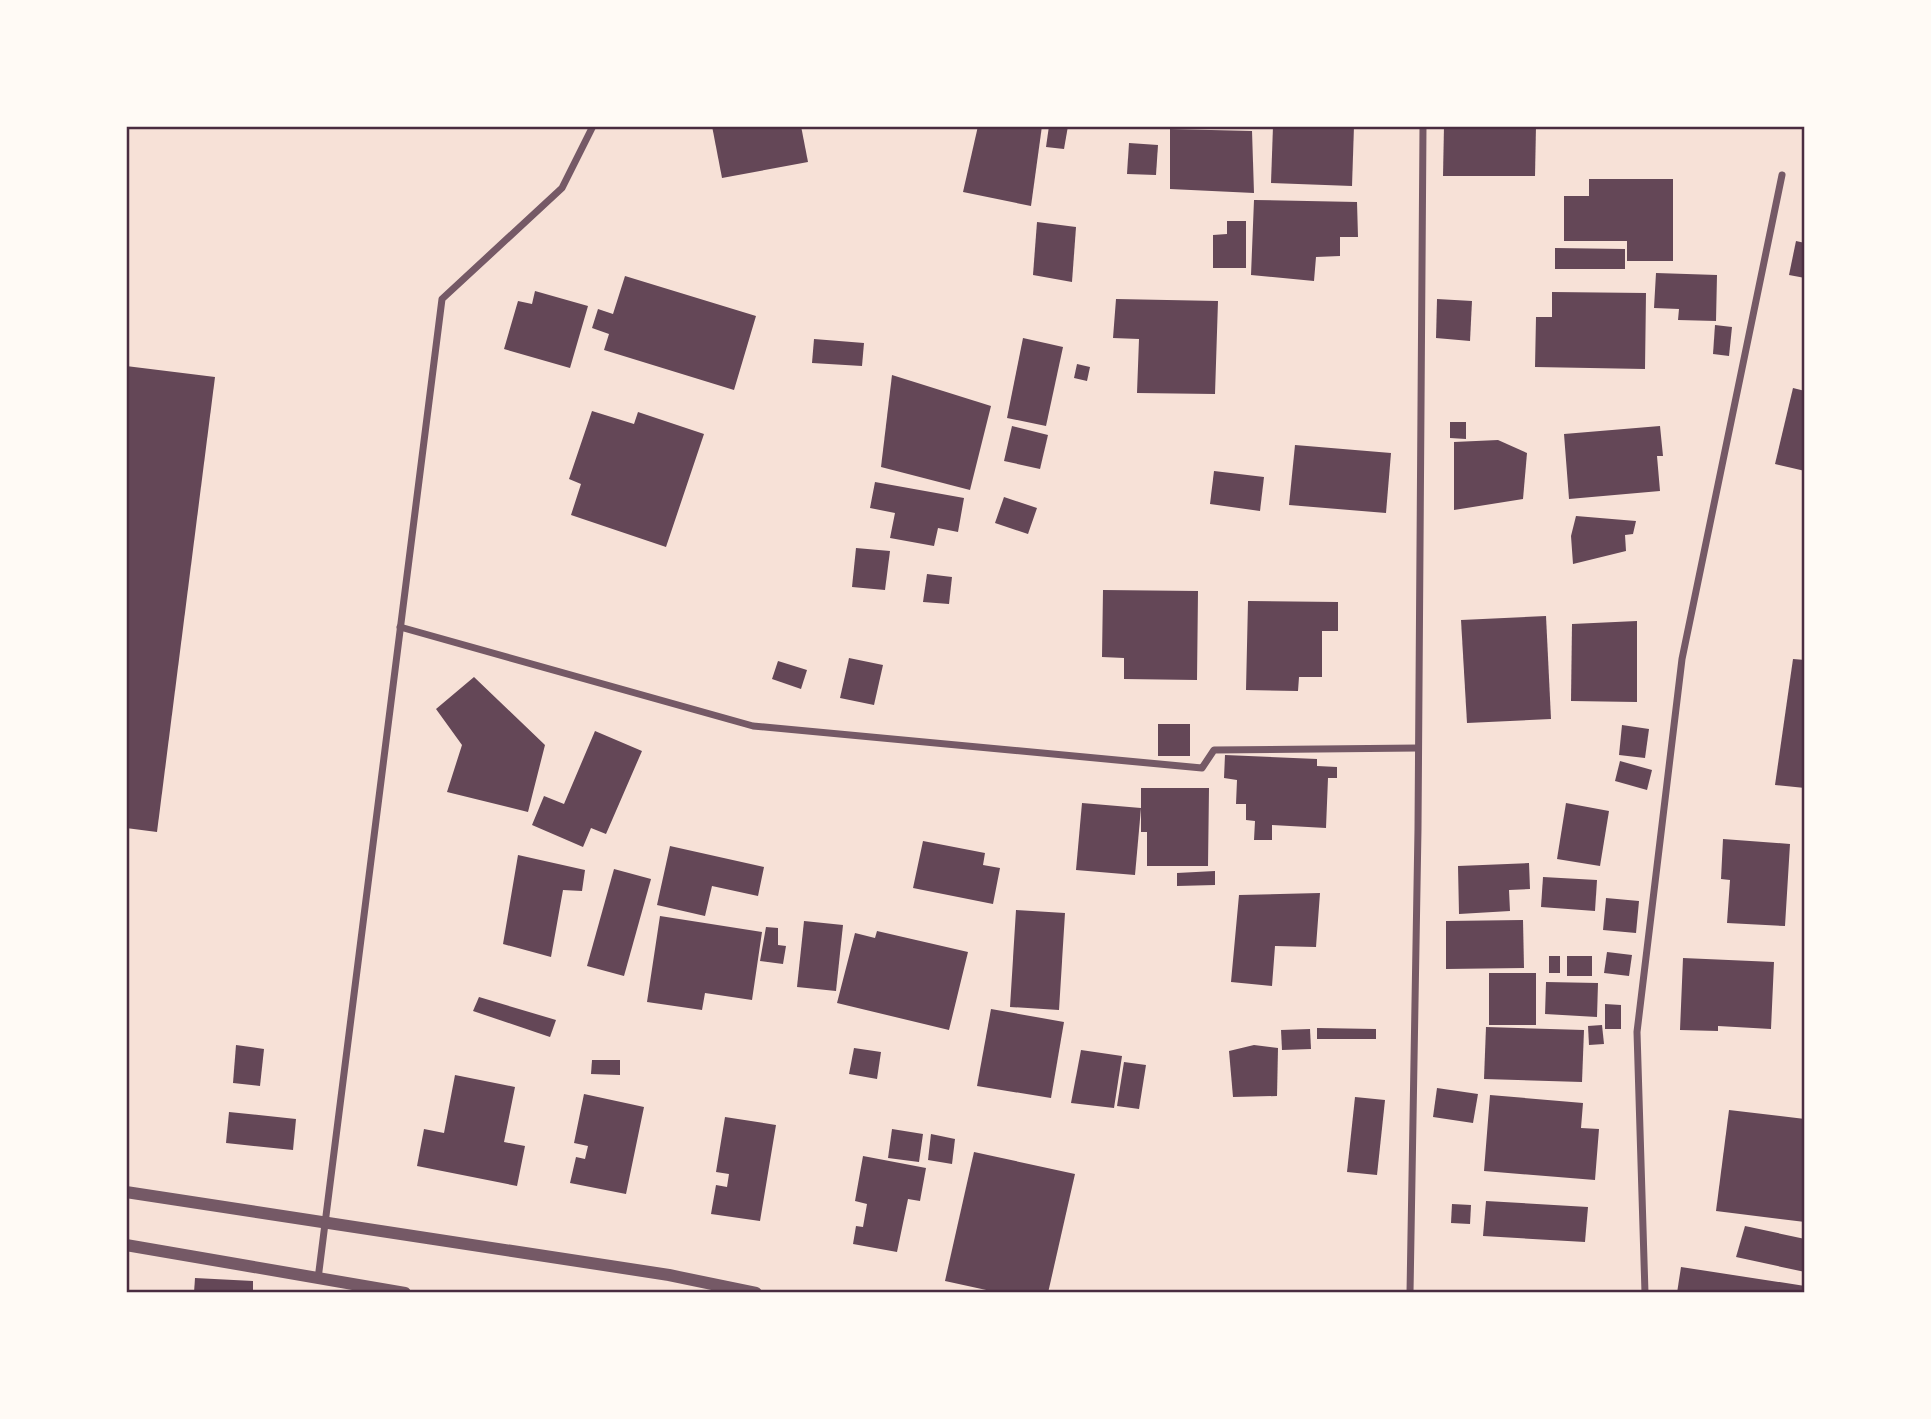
<svg xmlns="http://www.w3.org/2000/svg" width="1931" height="1419" viewBox="0 0 1931 1419" font-family="'Zilla Slab',serif">
<style>
.building{fill:#644757}
.lines{fill:none;stroke-linecap:round;stroke-linejoin:round}
.minor{stroke:#755966;stroke-width:7}
.tertiary{stroke:#755966;stroke-width:12}
.neatline{fill:none;stroke:#4a2c40;stroke-width:2.5}
</style>
<rect width="100%" height="100%" fill="#f7e1d7"/>
<!-- building -->
<g class="building">
<path d="M712,126H801L808,162L722,178Z"/>
<path d="M978,126H1042L1031,206L963,192Z"/>
<path d="M1049,126H1068L1064,149L1046,147Z"/>
<path d="M1273,126H1354L1352,186L1271,183Z"/>
<path d="M1444,126H1536L1535,176H1443Z"/>
<path d="M1170,129L1252,131L1254,193L1170,189Z"/>
<path d="M1129,143L1158,145L1156,175L1127,174Z"/>
<path d="M1589,179H1673V261H1627V241H1564V196H1589Z"/>
<path d="M1254,200L1357,202L1358,237H1340V256L1316,257L1314,281L1251,275Z"/>
<path d="M1227,221H1246V268H1213V235L1227,234Z"/>
<path d="M1037,222L1076,227L1072,282L1033,275Z"/>
<path d="M1796,241L1805,243V278L1789,275Z"/>
<path d="M1555,248L1625,249V269H1555Z"/>
<path d="M1656,273L1717,275L1716,321L1678,320L1679,309L1654,308Z"/>
<path d="M625,276L756,316L734,390L604,350L609,334L592,328L598,309L613,314Z"/>
<path d="M535,291L588,306L570,368L504,349L518,301L532,304Z"/>
<path d="M1552,292L1646,293L1645,369L1535,367L1536,317H1552Z"/>
<path d="M1116,299L1218,301L1215,394L1137,393L1139,339L1113,338Z"/>
<path d="M1437,299L1472,301L1470,341L1436,338Z"/>
<path d="M1715,325L1732,327L1729,356L1713,354Z"/>
<path d="M1023,338L1063,347L1046,426L1007,418Z"/>
<path d="M814,339L864,343L862,366L812,363Z"/>
<path d="M1077,364L1090,367L1087,381L1074,378Z"/>
<path d="M126,366L215,377L157,832L126,828Z"/>
<path d="M892,375L991,406L970,490L881,467Z"/>
<path d="M1793,388L1805,391V471L1775,464Z"/>
<path d="M592,411L634,424L638,412L704,434L666,547L571,515L581,484L569,479Z"/>
<path d="M1450,422H1466V439L1450,438Z"/>
<path d="M1012,426L1048,435L1040,469L1004,461Z"/>
<path d="M1660,426L1663,456H1657L1660,491L1569,499L1564,434Z"/>
<path d="M1498,440L1527,453L1523,499L1454,510V442Z"/>
<path d="M1295,445L1391,453L1386,513L1289,505Z"/>
<path d="M1214,471L1264,477L1260,511L1210,504Z"/>
<path d="M875,482L964,498L958,532L938,528L934,546L890,538L895,513L870,508Z"/>
<path d="M1004,497L1037,508L1028,534L995,523Z"/>
<path d="M1576,516L1636,521L1633,534L1625,535L1626,551L1573,564L1571,536Z"/>
<path d="M856,548L890,551L885,590L852,587Z"/>
<path d="M927,574L952,577L949,604L923,602Z"/>
<path d="M1103,590L1198,591L1197,680L1124,679V658L1102,657Z"/>
<path d="M1248,601L1338,602V631H1322V677H1299L1298,691L1246,690Z"/>
<path d="M1546,616L1551,719L1467,723L1461,620Z"/>
<path d="M1637,621V702L1571,701L1572,624Z"/>
<path d="M849,658L883,665L874,705L840,698Z"/>
<path d="M1793,659L1805,660V788L1775,785Z"/>
<path d="M778,661L807,670L801,689L772,679Z"/>
<path d="M474,677L545,745L528,812L447,792L462,745L436,709Z"/>
<rect x="1158" y="724" width="32" height="32"/>
<path d="M1622,725L1649,729L1645,758L1619,755Z"/>
<path d="M595,731L642,751L606,834L591,828L583,847L532,825L544,796L564,804Z"/>
<path d="M1225,755L1317,759V766L1337,767V778H1328L1326,828L1272,825V840H1254L1255,821L1246,820V804H1236L1237,780L1224,778Z"/>
<path d="M1620,761L1652,770L1647,790L1615,781Z"/>
<path d="M1141,788H1209L1208,866H1147V832H1141Z"/>
<path d="M1082,803L1141,808L1135,875L1076,870Z"/>
<path d="M1566,803L1609,811L1600,866L1557,859Z"/>
<path d="M1723,839L1790,844L1785,926L1727,923L1730,880L1721,879Z"/>
<path d="M923,841L985,853L983,865L1000,868L993,904L913,888Z"/>
<path d="M670,846L764,867L758,896L712,886L705,916L657,905Z"/>
<path d="M518,855L585,870L582,891L563,890L551,957L503,944Z"/>
<path d="M1529,863L1530,889L1509,890L1510,911L1459,914L1458,866Z"/>
<path d="M614,869L651,879L624,976L587,966Z"/>
<path d="M1215,871V885L1177,886V873Z"/>
<path d="M1543,877L1597,880L1595,911L1541,907Z"/>
<path d="M1320,893L1316,947L1275,946L1272,986L1231,982L1239,895Z"/>
<path d="M1606,898L1639,901L1636,933L1603,930Z"/>
<path d="M1016,910L1065,913L1059,1010L1010,1007Z"/>
<path d="M660,916L762,932L752,1000L705,993L702,1010L647,1002Z"/>
<path d="M1523,920L1524,968L1446,969V921Z"/>
<path d="M804,921L843,925L836,991L797,987Z"/>
<path d="M766,927L778,928V945L786,946L783,964L760,961Z"/>
<path d="M877,931L968,952L949,1030L837,1003L855,933L875,938Z"/>
<path d="M1607,952L1632,955L1629,976L1604,973Z"/>
<rect x="1549" y="956" width="11" height="17"/>
<rect x="1567" y="956" width="25" height="20"/>
<path d="M1683,958L1774,962L1771,1029L1718,1026V1031L1680,1030Z"/>
<rect x="1489" y="973" width="47" height="52"/>
<path d="M1546,982L1598,983L1597,1017L1545,1014Z"/>
<path d="M479,997L556,1020L550,1037L473,1011Z"/>
<path d="M1605,1004L1621,1005V1029H1605Z"/>
<path d="M991,1009L1064,1022L1051,1098L977,1086Z"/>
<path d="M1602,1025L1604,1044L1589,1045L1588,1026Z"/>
<path d="M1486,1027L1584,1030L1582,1082L1484,1079Z"/>
<path d="M1317,1028L1376,1029V1039H1317Z"/>
<path d="M1310,1029L1311,1049L1282,1050L1281,1030Z"/>
<path d="M236,1045L264,1049L260,1086L233,1083Z"/>
<path d="M1254,1045L1278,1048L1277,1096L1233,1097L1229,1051Z"/>
<path d="M854,1048L881,1052L877,1079L849,1074Z"/>
<path d="M1081,1050L1122,1056L1114,1108L1071,1103Z"/>
<path d="M592,1060H620V1075L591,1074Z"/>
<path d="M1124,1062L1146,1065L1139,1109L1117,1106Z"/>
<path d="M455,1075L515,1087L504,1142L525,1146L517,1186L417,1166L424,1129L444,1133Z"/>
<path d="M1437,1088L1478,1094L1473,1123L1433,1117Z"/>
<path d="M584,1094L644,1107L626,1194L570,1183L576,1157L585,1159L588,1146L574,1143Z"/>
<path d="M1490,1095L1583,1103L1581,1128L1599,1129L1595,1180L1484,1171Z"/>
<path d="M1355,1097L1385,1100L1377,1175L1347,1172Z"/>
<path d="M1729,1110L1805,1119V1222L1716,1211Z"/>
<path d="M229,1112L296,1119L293,1150L226,1143Z"/>
<path d="M725,1117L776,1125L760,1221L711,1214L716,1185L727,1187L729,1174L716,1172Z"/>
<path d="M892,1129L923,1134L919,1162L888,1158Z"/>
<path d="M931,1134L955,1139L952,1164L928,1160Z"/>
<path d="M974,1152L1075,1174L1048,1293H1000L945,1281Z"/>
<path d="M863,1156L926,1168L920,1201L908,1199L897,1252L853,1244L856,1226L863,1227L867,1204L855,1201Z"/>
<path d="M1486,1201L1588,1207L1585,1242L1483,1236Z"/>
<path d="M1452,1204L1471,1205L1470,1224L1451,1223Z"/>
<path d="M1745,1226L1805,1239V1272L1736,1257Z"/>
<path d="M1681,1267L1805,1286V1293H1677Z"/>
<path d="M195,1278L253,1281V1293H194Z"/>
</g>
<g class="lines">
<!-- minor -->
<g class="minor">
<path d="M400,627L753,726L1202,768L1214,750L1418,748"/>
<path d="M318,1279L442,299L562,188L593,126"/>
<path d="M1410,1293L1418,829L1423,126"/>
<path d="M1645,1293L1637,1032L1682,659L1782,175"/>
</g>
<!-- tertiary -->
<g class="tertiary">
<path d="M126,1192L669,1275L756,1293"/>
<path d="M126,1245L405,1293"/>
</g>
</g>
<!-- border -->
<rect width="1931" height="1419" fill="none" stroke="#fffaf5" stroke-width="256"/>
<rect x="128" y="128" width="1675" height="1163" class="neatline"/>
</svg>
